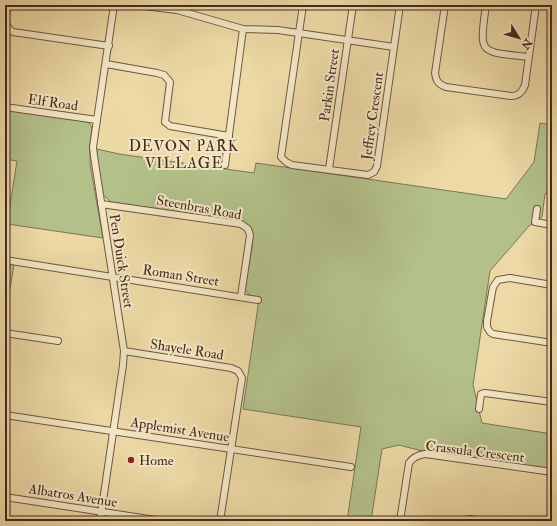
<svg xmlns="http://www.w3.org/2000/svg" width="557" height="526" viewBox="0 0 557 526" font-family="'IM FELL Double Pica',serif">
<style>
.grass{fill:#b3c08a;stroke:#7c7654}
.park{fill:url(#park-dots);stroke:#7c7654}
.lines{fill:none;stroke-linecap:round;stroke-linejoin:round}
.minor-casing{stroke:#6f563f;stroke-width:8}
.minor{stroke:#f3e6c5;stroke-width:6}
.poi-dot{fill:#8f2418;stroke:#f3e6c5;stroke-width:1.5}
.labels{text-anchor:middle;stroke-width:4;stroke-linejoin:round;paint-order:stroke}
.street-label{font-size:14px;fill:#452b1d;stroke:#f3e6c5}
.poi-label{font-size:14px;fill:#452b1d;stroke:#f3e6c5;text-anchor:start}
.neighbourhood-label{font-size:15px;letter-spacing:1px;fill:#452b1d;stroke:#f3e6c5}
</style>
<defs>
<pattern id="park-dots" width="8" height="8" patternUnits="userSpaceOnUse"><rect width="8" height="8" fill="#b3c08a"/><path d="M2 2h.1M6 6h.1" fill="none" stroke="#939c70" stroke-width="1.8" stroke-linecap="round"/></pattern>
</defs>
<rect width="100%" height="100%" fill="#ecd9a6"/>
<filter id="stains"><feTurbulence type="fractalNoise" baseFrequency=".005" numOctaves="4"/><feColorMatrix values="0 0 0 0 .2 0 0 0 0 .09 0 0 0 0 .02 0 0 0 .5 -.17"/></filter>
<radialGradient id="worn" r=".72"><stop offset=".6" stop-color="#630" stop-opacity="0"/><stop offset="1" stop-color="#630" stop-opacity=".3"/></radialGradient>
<!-- grass -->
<g class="grass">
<path d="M5,110L85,121L90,124L92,128L90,145V164L103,238L7,224L17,161L5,159Z"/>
<path d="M540,123L552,125V192L545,194L542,217L529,226L490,271L473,385L482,423L552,434V470L422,451L399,445L382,449L371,521H347L361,427L243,409L259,299L249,295L245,289C246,275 255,244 252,233C251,226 245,223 239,221L111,202L103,195L97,156V149L119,154L254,173L256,163L506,199L534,162Z"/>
</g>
<!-- park -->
<path class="park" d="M5,263L14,264L5,320Z"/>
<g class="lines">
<defs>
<g id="minor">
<path d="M8,5C6,15 3,26 13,32L109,46"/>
<path d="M135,5L177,10L243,29L278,30L394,47"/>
<path d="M303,5L281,157L286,162L292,165L368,175L374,172L377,166L400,5"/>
<path d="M445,5L435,73C436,81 438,84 446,87L511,96C519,96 522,92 525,85L536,5"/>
<path d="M486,5C479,56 479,51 528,57"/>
<path d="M106,64L157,73L164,75L170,82L165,122L170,126L229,136"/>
<path d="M5,107L97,120"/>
<path d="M225,165L243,29"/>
<path d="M329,169L353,5"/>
<path d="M101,204L241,224L248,229L250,235L241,296"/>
<path d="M537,209L535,222L552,225"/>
<path d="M5,260L258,300"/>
<path d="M552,285L510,278L498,280L493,287L487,321V327L490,332L493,334L552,343"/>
<path d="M5,333L58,341"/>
<path d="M5,342L6,333"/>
<path d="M124,351L231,368L238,371L242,378L220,521"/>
<path d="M479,409L481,394L485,393L552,402"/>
<path d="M5,415L351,467"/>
<path d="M5,497L162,521"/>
<path d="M100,521L123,365L124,351L94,156L93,147L97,120L114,5"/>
<path d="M400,521L409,463C413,457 418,455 425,454L552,472"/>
<path d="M462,521L470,519L486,521"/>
</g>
</defs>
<!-- minor casing -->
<use href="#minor" class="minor-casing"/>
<!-- minor -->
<use href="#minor" class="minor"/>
</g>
<!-- markers -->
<circle class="poi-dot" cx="131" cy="460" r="4"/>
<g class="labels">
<!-- street labels -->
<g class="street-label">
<text transform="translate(329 85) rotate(-82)" y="5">Parkin Street</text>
<text transform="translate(53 102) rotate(8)" y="5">Elf Road</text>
<text transform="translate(372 116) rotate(-82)" y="5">Jeffrey Crescent</text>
<text transform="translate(199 207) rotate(10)" y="5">Steenbras Road</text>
<text transform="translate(122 261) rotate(81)" y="5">Pen Duick Street</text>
<text transform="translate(181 275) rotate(9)" y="5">Roman Street</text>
<text transform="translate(187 349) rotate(9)" y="5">Shayele Road</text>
<text transform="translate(180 429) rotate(9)" y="5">Applemist Avenue</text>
<text transform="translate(475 451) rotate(7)" y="5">Crassula Crescent</text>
<text transform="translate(73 495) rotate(9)" y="5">Albatros Avenue</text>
</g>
<!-- poi labels -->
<g class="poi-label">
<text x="139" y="465">Home</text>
</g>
<!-- neighbourhood labels -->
<g class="neighbourhood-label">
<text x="184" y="151">DEVON PARK<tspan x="184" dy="17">VILLAGE</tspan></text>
</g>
</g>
<!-- margin -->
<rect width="557" height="526" fill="none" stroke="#ecd9a6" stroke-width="20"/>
<rect x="6" y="6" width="545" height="514" fill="none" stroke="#452b1d" stroke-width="2"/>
<rect x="10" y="10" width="537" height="506" fill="none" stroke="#452b1d"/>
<!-- north arrow -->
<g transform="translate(519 38) rotate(127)" stroke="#f3e6c5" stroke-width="3" paint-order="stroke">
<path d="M0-3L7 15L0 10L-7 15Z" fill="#452b1d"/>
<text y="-6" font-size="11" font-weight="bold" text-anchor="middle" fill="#452b1d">N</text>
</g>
<rect width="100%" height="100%" filter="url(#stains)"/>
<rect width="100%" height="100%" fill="url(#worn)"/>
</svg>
